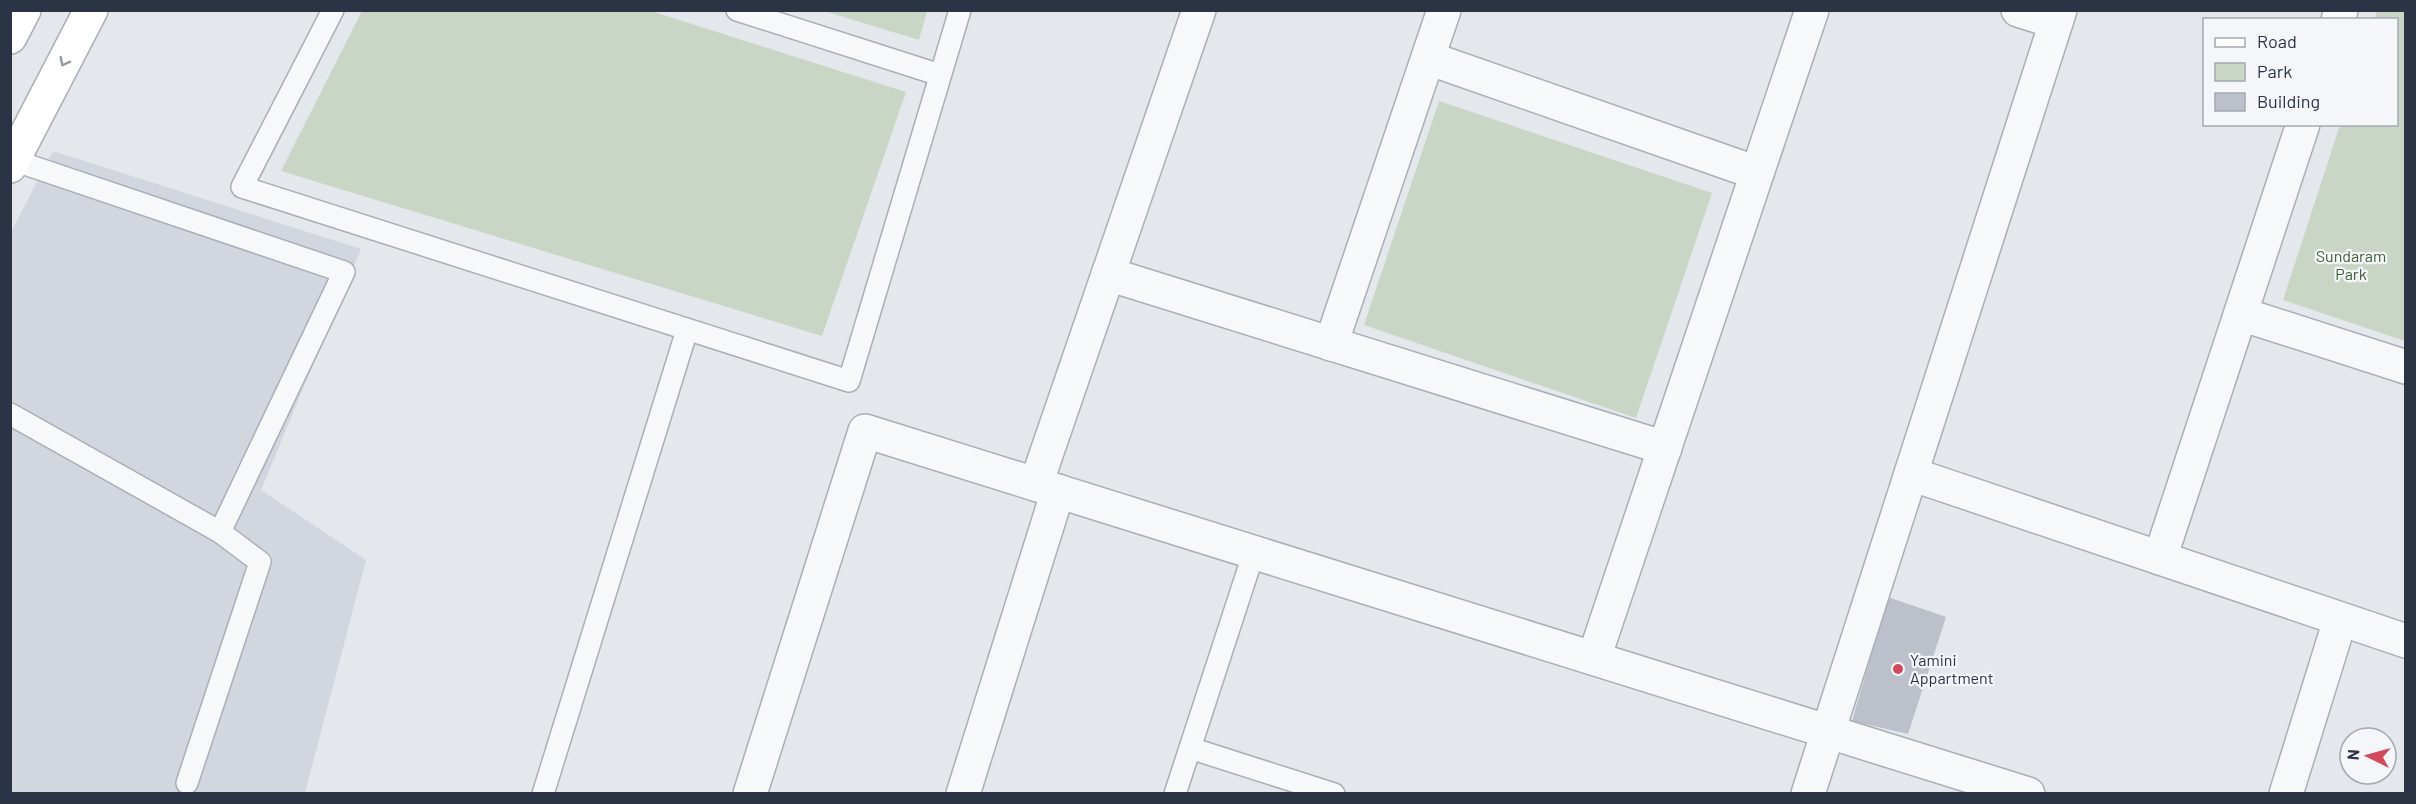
<svg xmlns="http://www.w3.org/2000/svg" width="2416" height="804" viewBox="0 0 2416 804" font-family="Barlow,sans-serif">
<style>
.built{fill:#d2d6de}
.green{fill:#c9d6c5}
.building{fill:#bbc0ca}
.lines{fill:none;stroke-linecap:round;stroke-linejoin:round}
.lane-casing{stroke:#a9aeb7;stroke-width:24}
.street-casing{stroke:#a9aeb7;stroke-width:36}
.secondary-casing{stroke:#a9aeb7;stroke-width:36}
.lane{stroke:#f7f8fa;stroke-width:21}
.street{stroke:#f7f8fa;stroke-width:33}
.secondary{stroke:#fff;stroke-width:33}
.oneway{stroke:#959aa2}
.poi-dot{fill:#d1495b;stroke:#f4f6f9;stroke-width:2}
.labels{text-anchor:middle;stroke-width:4.5;stroke-linejoin:round;paint-order:stroke}
.park-label{font-size:16px;fill:#3f6138;stroke:#f4f6f9}
.poi-label{font-size:16px;fill:#2b3445;stroke:#f4f6f9;text-anchor:start}
</style>
<rect width="100%" height="100%" fill="#e4e7ec"/>
<!-- built -->
<path class="built" d="M53,151L361,249L261,490L366,560L305,793H11L10,234Z"/>
<!-- green -->
<g class="green">
<path d="M362,11H651L906,92L822,336L281,171Z"/>
<path d="M824,11L927,10V11L919,40Z"/>
<path d="M2377,11H2405V341L2283,300L2340,125L2396,124V20L2374,19Z"/>
<path d="M1439,101L1712,193L1636,418L1364,325Z"/>
</g>
<!-- building -->
<path class="building" d="M1888,597L1946,617L1908,734L1852,721Z"/>
<g class="lines">
<defs>
<g id="lane">
<path d="M333,10L242,187L849,381L960,10"/>
<path d="M737,10L940,75"/>
<path d="M10,159L344,272L220,532"/>
<path d="M10,414L220,532L260,562L187,783"/>
<path d="M1190,748L1334,794"/>
<path d="M543,794L687,330"/>
<path d="M1175,794L1254,552"/>
</g>
<g id="street">
<path d="M2018,10L2056,22"/>
<path d="M2338,20L2341,10"/>
<path d="M1428,58L1757,173"/>
<path d="M1108,274L1665,448"/>
<path d="M2241,314L2406,367"/>
<path d="M1331,344L1444,10"/>
<path d="M1911,474L2406,641"/>
<path d="M1036,484L1199,10"/>
<path d="M2160,558L2303,124"/>
<path d="M1594,658L1812,10"/>
<path d="M750,794L865,431L2028,794"/>
<path d="M963,794L1058,491"/>
<path d="M1808,794L2060,10"/>
<path d="M2286,794L2340,620"/>
</g>
<g id="secondary">
<path d="M10,37L24,10"/>
<path d="M10,166L91,10"/>
</g>
</defs>
<!-- lane casing -->
<use href="#lane" class="lane-casing"/>
<!-- street casing -->
<use href="#street" class="street-casing"/>
<!-- secondary casing -->
<use href="#secondary" class="secondary-casing"/>
<!-- lane -->
<use href="#lane" class="lane"/>
<!-- street -->
<use href="#street" class="street"/>
<!-- secondary -->
<use href="#secondary" class="secondary"/>
</g>
<!-- one-way arrows -->
<defs><path id="oneway-chevron" d="M-2-3.5L2.5 0L-2 3.5" fill="none" stroke-width="1.6" stroke-linecap="round" stroke-linejoin="round" transform="scale(1.5)"/></defs>
<use class="oneway" href="#oneway-chevron" transform="translate(64 62) rotate(117)"/>
<!-- markers -->
<circle class="poi-dot" cx="1898" cy="669" r="6"/>
<g class="labels">
<!-- park labels -->
<g class="park-label">
<text x="2351" y="262">Sundaram<tspan x="2351" dy="18">Park</tspan></text>
</g>
<!-- poi labels -->
<g class="poi-label">
<text x="1910" y="666">Yamini<tspan x="1910" dy="18">Appartment</tspan></text>
</g>
</g>
<!-- border -->
<rect width="2416" height="804" fill="none" stroke="#2b3445" stroke-width="24"/>
<!-- legend -->
<rect x="2203" y="18" width="195" height="108" fill="#f4f6f9" stroke="#a4a8b1" stroke-width="1.5"/>
<rect x="2215" y="38" width="30" height="9" fill="#ffffff" stroke="#a4a8b1" stroke-width="1.5"/>
<text x="2257" y="48" font-size="18" fill="#2b3445">Road</text>
<rect x="2215" y="63" width="30" height="18" fill="#c9d6c5" stroke="#a4a8b1" stroke-width="1.5"/>
<text x="2257" y="78" font-size="18" fill="#2b3445">Park</text>
<rect x="2215" y="93" width="30" height="18" fill="#bbc0ca" stroke="#a4a8b1" stroke-width="1.5"/>
<text x="2257" y="108" font-size="18" fill="#2b3445">Building</text>
<!-- north arrow -->
<g transform="translate(2368 756) rotate(275)"><circle r="28" fill="#f4f6f9" stroke="#a4a8b1" stroke-width="1.5"/>
<path d="M0-4.5L10 22L0 15L-10 22Z" fill="#d1495b"/>
<text y="-9" font-size="16" font-weight="bold" text-anchor="middle" fill="#2b3445">N</text>
</g>
</svg>
